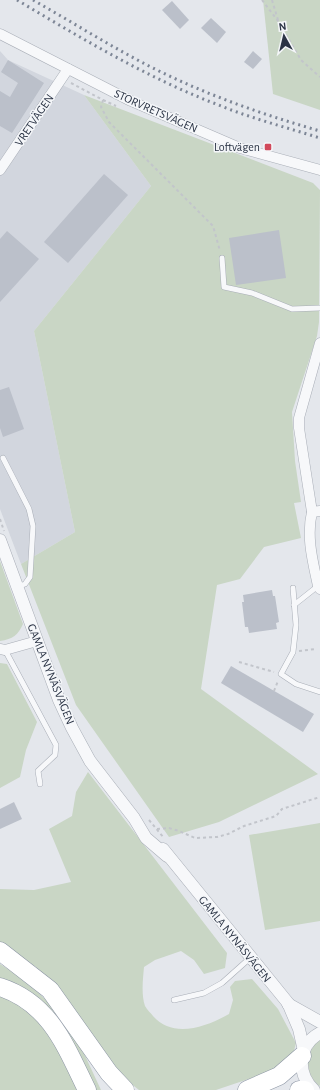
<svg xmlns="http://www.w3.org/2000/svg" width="320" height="1090" viewBox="0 0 320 1090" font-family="'Alegreya Sans',sans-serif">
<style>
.built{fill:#d2d6de}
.green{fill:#c9d6c5}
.building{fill:#bbc0ca}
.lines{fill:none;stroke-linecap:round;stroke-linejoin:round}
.service-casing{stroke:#a9aeb7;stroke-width:6}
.minor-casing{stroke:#a9aeb7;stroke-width:11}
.tertiary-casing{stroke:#a9aeb7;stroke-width:13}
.motorway-casing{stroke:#8b94a3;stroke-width:19}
.path{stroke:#c2c5cb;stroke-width:2;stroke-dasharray:3 3;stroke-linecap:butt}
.service{stroke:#f7f8fa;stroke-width:5}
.minor{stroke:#f7f8fa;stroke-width:10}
.tertiary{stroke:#f7f8fa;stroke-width:12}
.motorway{stroke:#fff;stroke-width:18}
.rail{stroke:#7d8696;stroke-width:3;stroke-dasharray:2 4;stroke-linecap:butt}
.poi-dot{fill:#d1495b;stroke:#f4f6f9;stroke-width:1.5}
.labels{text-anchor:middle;stroke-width:3;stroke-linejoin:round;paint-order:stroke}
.street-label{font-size:12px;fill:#2b3445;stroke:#f4f6f9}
.poi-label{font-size:12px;fill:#2b3445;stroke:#f4f6f9;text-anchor:end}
</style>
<rect width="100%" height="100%" fill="#e4e7ec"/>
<!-- built -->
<path class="built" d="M0,51L8,60L84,95L151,186L34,331L75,532L21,564L0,509Z"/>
<!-- green -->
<g class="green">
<path d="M263,0H320V110L273,94Z"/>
<path d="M84,95L313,183L320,190L319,322L317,336L292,412L295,461L301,502L294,503L301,538L264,547L240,579L217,585L201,689L318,774L219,822L169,837L76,705L21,564L75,532L34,331L151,186Z"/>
<path d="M0,561L23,624C18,635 13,639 0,641Z"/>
<path d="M0,663L7,664L37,722L26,750L20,777L0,788Z"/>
<path d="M88,772L227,953L225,968L204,974L194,960L181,951L155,960L144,967C143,979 141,994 145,1006C147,1010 151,1013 153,1016C173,1039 206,1027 229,1014L233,1000L230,987L235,981L252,979L278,1009L296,1043L294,1051L278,1069L216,1090H139L119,1074L36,967L0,943V889L34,890L71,882L49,829L72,816L76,792Z"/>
<path d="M320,823V921L265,930L249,835Z"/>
<path d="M0,964L25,980L46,1000L81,1047L101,1090H95L14,984L0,978Z"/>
<path d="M0,995L29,1009L56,1044L78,1090H0Z"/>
<path d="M320,1039V1086C306,1079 307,1066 306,1053Z"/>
</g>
<!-- building -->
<g class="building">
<path d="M172,1L189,20L180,29L162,10Z"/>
<path d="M211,18L226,32L217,43L201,28Z"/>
<path d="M253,51L262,59L253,69L244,62Z"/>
<path d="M8,60L44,83L12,133L0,126V91L10,97L18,83L1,72Z"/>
<path d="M104,174L128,195L68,263L44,242Z"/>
<path d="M279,230L286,278L236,285L229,238Z"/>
<path d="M7,231L39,259L0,302V239Z"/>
<path d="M9,387L24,429L3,437L0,428V390Z"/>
<path d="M272,590L273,596H275L279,622L276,623L277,629L249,633L248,627H245L242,602H244L243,595Z"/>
<path d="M231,666L314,714L303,732L221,683Z"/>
<path d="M14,802L22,819L0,829V809Z"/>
</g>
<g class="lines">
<defs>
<g id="service">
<path d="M222,258L224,287L252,293L292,309L320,308"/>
<path d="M3,458L29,509L33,526L30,577L25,584L17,587"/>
<path d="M293,588L296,625L293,652L281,674L296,684L320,692"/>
<path d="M294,605L318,586"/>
<path d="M5,650L56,745L55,755L38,771L40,784"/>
<path d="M174,1000L204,993L222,983L250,958"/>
</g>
<g id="minor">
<path d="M0,34L131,101L240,148L320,170"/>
<path d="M0,170L68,69"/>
<path d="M320,343L299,418V428L312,512L320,511"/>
<path d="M312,512C306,537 313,562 318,586L320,589"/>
<path d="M0,649L5,650L37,641"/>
</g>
<g id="tertiary">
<path d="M0,540L59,700L72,728L90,761L134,818L146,838L167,856"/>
<path d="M163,849L288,1003L299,1029L304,1051"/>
<path d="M288,1004L320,1022"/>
<path d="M314,1090C296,1073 298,1045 320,1033"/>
</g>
<g id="motorway">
<path d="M0,951L50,990L109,1073L125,1090"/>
<path d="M0,987C50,1003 66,1047 87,1090"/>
<path d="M247,1090L279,1076L302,1056"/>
<path d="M299,1090H305"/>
</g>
</defs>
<!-- service casing -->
<use href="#service" class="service-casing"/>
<!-- minor casing -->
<use href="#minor" class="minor-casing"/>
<!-- tertiary casing -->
<use href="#tertiary" class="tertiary-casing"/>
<!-- motorway casing -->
<use href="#motorway" class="motorway-casing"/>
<!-- path -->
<g class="path">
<path d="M262,0L278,21L301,60L320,77"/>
<path d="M272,0L278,20"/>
<path d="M71,83L103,100L101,107L109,122L213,226L220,251"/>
<path d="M103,100L116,106"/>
<path d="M0,519L4,531"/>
<path d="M299,651L316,649"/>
<path d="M239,662L274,672"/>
<path d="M274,691L278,681"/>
<path d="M149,820L164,838"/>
<path d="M157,829L169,828L179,831L195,838L217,837L228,834L244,826L276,816L282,809L320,797"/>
</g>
<!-- service -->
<use href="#service" class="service"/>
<!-- minor -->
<use href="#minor" class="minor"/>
<!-- tertiary -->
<use href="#tertiary" class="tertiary"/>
<!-- motorway -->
<use href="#motorway" class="motorway"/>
<!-- rail -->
<g class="rail">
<path d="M17,0C81,38 146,77 216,104C250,118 285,127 320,138"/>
<path d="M33,0C72,22 110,46 149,66C204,94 261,114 320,131"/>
</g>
</g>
<!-- markers -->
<rect class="poi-dot" x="264" y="143" width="8" height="8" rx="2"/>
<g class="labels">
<!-- street labels -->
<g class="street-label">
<text transform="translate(156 111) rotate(24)" y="4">STORVRETSVÄGEN</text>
<text transform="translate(34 120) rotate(-56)" y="4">VRETVÄGEN</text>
<text transform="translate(51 674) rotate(68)" y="4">GAMLA NYNÄSVÄGEN</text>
<text transform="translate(235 939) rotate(51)" y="4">GAMLA NYNÄSVÄGEN</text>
</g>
<!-- poi labels -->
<g class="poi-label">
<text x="260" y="151">Loftvägen</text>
</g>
</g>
<!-- north arrow -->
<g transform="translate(284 36) rotate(352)" stroke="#f4f6f9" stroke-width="3" paint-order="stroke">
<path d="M0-3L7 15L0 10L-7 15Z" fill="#2b3445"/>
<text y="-6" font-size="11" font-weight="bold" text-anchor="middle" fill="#2b3445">N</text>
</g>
</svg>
